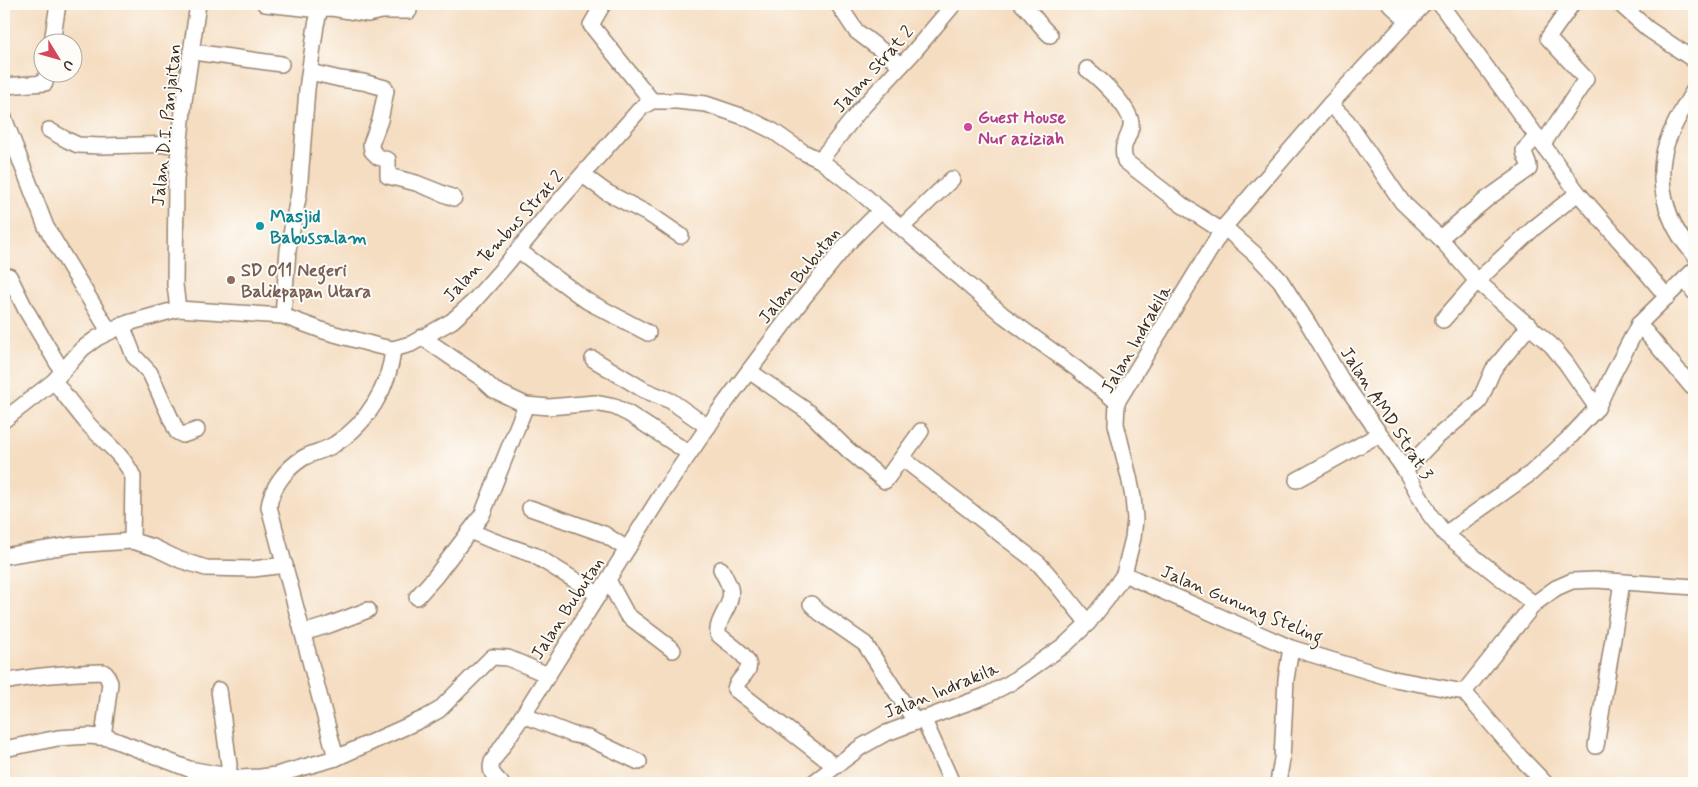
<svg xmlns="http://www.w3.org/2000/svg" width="1698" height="787" viewBox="0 0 1698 787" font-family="Mynerve,sans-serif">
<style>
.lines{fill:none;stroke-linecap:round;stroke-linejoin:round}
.minor-casing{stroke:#988470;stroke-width:18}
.minor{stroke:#fff;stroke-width:15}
.hotel-dot{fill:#d1479c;stroke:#fdfcf7;stroke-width:2}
.culture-dot{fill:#0f9aa8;stroke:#fdfcf7;stroke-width:2}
.education-dot{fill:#8d6e63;stroke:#fdfcf7;stroke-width:2}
.labels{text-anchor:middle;stroke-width:4;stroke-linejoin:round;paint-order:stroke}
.street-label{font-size:18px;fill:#3b2a1e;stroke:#fdfcf7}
.hotel-label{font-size:18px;font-weight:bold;fill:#b23c85;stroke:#fdfcf7;text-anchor:start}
.culture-label{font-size:18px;font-weight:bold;fill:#0d838f;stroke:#fdfcf7;text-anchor:start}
.education-label{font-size:18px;font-weight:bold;fill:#785e54;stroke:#fdfcf7;text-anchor:start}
</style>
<rect width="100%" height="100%" fill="#fdfcf7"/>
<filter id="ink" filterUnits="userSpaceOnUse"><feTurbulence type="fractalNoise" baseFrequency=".02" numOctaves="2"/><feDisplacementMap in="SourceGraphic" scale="10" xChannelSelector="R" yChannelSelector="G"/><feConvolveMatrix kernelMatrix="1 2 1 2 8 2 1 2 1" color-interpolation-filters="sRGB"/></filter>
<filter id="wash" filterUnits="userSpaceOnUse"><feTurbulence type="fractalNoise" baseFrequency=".0096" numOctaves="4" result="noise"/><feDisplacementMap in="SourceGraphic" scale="20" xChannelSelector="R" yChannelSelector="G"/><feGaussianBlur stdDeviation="1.12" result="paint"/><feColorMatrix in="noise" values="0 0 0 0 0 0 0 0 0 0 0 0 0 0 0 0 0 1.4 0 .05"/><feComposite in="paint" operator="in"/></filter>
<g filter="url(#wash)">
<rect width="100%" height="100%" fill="#f5ddc1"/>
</g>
<g filter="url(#ink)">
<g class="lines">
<defs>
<g id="minor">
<path d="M265,4L312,9L332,8L368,14L381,11H409"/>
<path d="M603,4L591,25L652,101"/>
<path d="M838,4L856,31L901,65"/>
<path d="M1022,4C1033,13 1039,26 1050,35"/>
<path d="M1390,4L1408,21"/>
<path d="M1440,4L1578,193L1627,249L1667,297"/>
<path d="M1620,4L1648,29L1694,60"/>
<path d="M52,42L58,4"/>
<path d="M193,52L281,64"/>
<path d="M1087,69C1100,79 1134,110 1131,127C1128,142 1120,143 1125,161L1182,205L1222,231"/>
<path d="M310,72L340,79L363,82L385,88L386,91L380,120L371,144L372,151L378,157L388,160V176L416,183L454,198"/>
<path d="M4,86L45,83L47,72"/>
<path d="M1694,90C1684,107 1674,123 1667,142C1654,181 1667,225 1694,254"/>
<path d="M1330,104L1347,121L1402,202L1440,238L1477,281L1443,320"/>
<path d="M4,118L46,227L109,331"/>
<path d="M49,130L67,140L78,145L101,146L180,144"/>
<path d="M1543,144L1586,79L1548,38L1572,4"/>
<path d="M820,160L860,110L911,55L954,4"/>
<path d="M583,175L606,192L652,216L681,236"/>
<path d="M1578,193L1534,228L1477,281L1551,345L1566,363L1597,408"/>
<path d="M902,227L952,179"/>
<path d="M1224,227L1256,255L1280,280L1309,325L1341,379L1405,470L1430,515L1445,534L1534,604"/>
<path d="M1440,238L1488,198L1529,169C1530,162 1524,157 1524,150L1537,136"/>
<path d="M518,250L587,301L648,333"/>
<path d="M9,276L26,310L62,371"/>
<path d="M1685,279L1694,292"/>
<path d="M178,309L175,285L176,179L184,101L198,4"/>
<path d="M283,316L288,250L299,193L307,89L316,25L320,9"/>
<path d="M1639,324L1692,387"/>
<path d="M122,325L134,356L150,373L177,432L183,435L197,430"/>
<path d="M422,337L480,377L494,390L526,405L549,407L595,403L615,407L629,414L689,453"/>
<path d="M593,359L644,390L671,401L708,427"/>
<path d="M749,371L810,413L848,450L885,481L921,431"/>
<path d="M54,381C65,395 76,410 88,424C103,441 124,455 133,477L132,541"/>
<path d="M526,405L482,515L470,531L491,540L534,555L599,595"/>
<path d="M4,420L54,381L82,349L97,338L128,323L178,309L283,316L324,331L378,346L393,349L411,344L452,321L473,302L504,267L546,216L641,108L652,101H677L706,104L747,118L773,131L803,152L820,160L852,185L1003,315L1077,369L1117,402"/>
<path d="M902,458L1038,563C1056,582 1071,603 1088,623"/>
<path d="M1405,470L1437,437L1479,402L1493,370L1530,325"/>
<path d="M1297,480L1380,434"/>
<path d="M530,508L604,534L627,549"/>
<path d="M1445,534L1531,473L1569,438L1597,408L1612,376L1639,324L1694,270"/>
<path d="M4,556L72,545L132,541L153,547L180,560L206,568L253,569L285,565"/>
<path d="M721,569C724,575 728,582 730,588C734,606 716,618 718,634C725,642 753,657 748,669C745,676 737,680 735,689L835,766"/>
<path d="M1124,574L1291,648L1394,679L1464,692L1520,757L1545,783"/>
<path d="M608,580L627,615L673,650"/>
<path d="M417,597L435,577L470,531"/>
<path d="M811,604L819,612L865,644L915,721"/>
<path d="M303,633L329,625L368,610"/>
<path d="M548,675L523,715L571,734L588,738L639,762"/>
<path d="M4,682C37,675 69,673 103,672L106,674L110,683L103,737"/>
<path d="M219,690L229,765L228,776"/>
<path d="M1464,692L1534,604L1556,588L1572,581L1596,580L1694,587"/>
<path d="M923,718L952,783"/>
<path d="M1596,746L1622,582"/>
<path d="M4,749L58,738L89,736L109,738L189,769L239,778L261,777L276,775L336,758L425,718L439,710L492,657L508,658L548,675L663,492L716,415L804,297L847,244L881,210"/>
<path d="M336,758L269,507C271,487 287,468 303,458C313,452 325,451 335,444C367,424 390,386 393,349"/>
<path d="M501,783C494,776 489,772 492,762L523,715"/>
<path d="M813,783L861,747L884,734L985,696L1010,683L1066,644L1088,623L1107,599L1124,574L1133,538L1135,519L1133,497L1129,477L1116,424L1117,402L1224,227L1330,104L1424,4"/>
<path d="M1278,783L1282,759L1286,679L1291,648"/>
</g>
</defs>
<!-- minor casing -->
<use href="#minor" class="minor-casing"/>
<!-- minor -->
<use href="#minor" class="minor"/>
</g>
</g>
<!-- markers -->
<circle class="hotel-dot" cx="968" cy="127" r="5"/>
<circle class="culture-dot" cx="260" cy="226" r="5"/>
<circle class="education-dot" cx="231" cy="280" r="5"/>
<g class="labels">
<!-- street labels -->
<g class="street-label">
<text transform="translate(873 69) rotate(-48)" y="6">Jalan Strat 2</text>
<text transform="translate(166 125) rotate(-84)" y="6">Jalan D.I. Panjaitan</text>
<text transform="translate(503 236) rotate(-48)" y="6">Jalan Tembus Strat 2</text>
<text transform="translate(799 275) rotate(-51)" y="6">Jalan Bubutan</text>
<text transform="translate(1136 339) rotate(-60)" y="6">Jalan Indrakila</text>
<text transform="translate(1387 413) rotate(57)" y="6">Jalan AMD Strat 3</text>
<text transform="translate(1242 604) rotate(23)" y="6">Jalan Gunung Steling</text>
<text transform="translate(567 608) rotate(-57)" y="6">Jalan Bubutan</text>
<text transform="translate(941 690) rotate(-22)" y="6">Jalan Indrakila</text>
</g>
<!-- hotel labels -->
<g class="hotel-label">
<text x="978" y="123">Guest House<tspan x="978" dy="21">Nur aziziah</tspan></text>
</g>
<!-- culture labels -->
<g class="culture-label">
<text x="270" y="222">Masjid<tspan x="270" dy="21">Babussalam</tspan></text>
</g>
<!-- education labels -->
<g class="education-label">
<text x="241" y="276">SD 011 Negeri<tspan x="241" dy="21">Balikpapan Utara</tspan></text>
</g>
</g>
<!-- margin -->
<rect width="1698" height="787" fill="none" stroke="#fdfcf7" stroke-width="20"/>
<!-- north arrow -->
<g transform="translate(58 58) rotate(127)"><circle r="24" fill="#fdfcf7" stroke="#afa8a0"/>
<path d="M0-4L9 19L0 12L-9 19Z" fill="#d1495b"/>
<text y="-8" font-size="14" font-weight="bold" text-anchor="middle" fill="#3b2a1e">U</text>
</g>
</svg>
